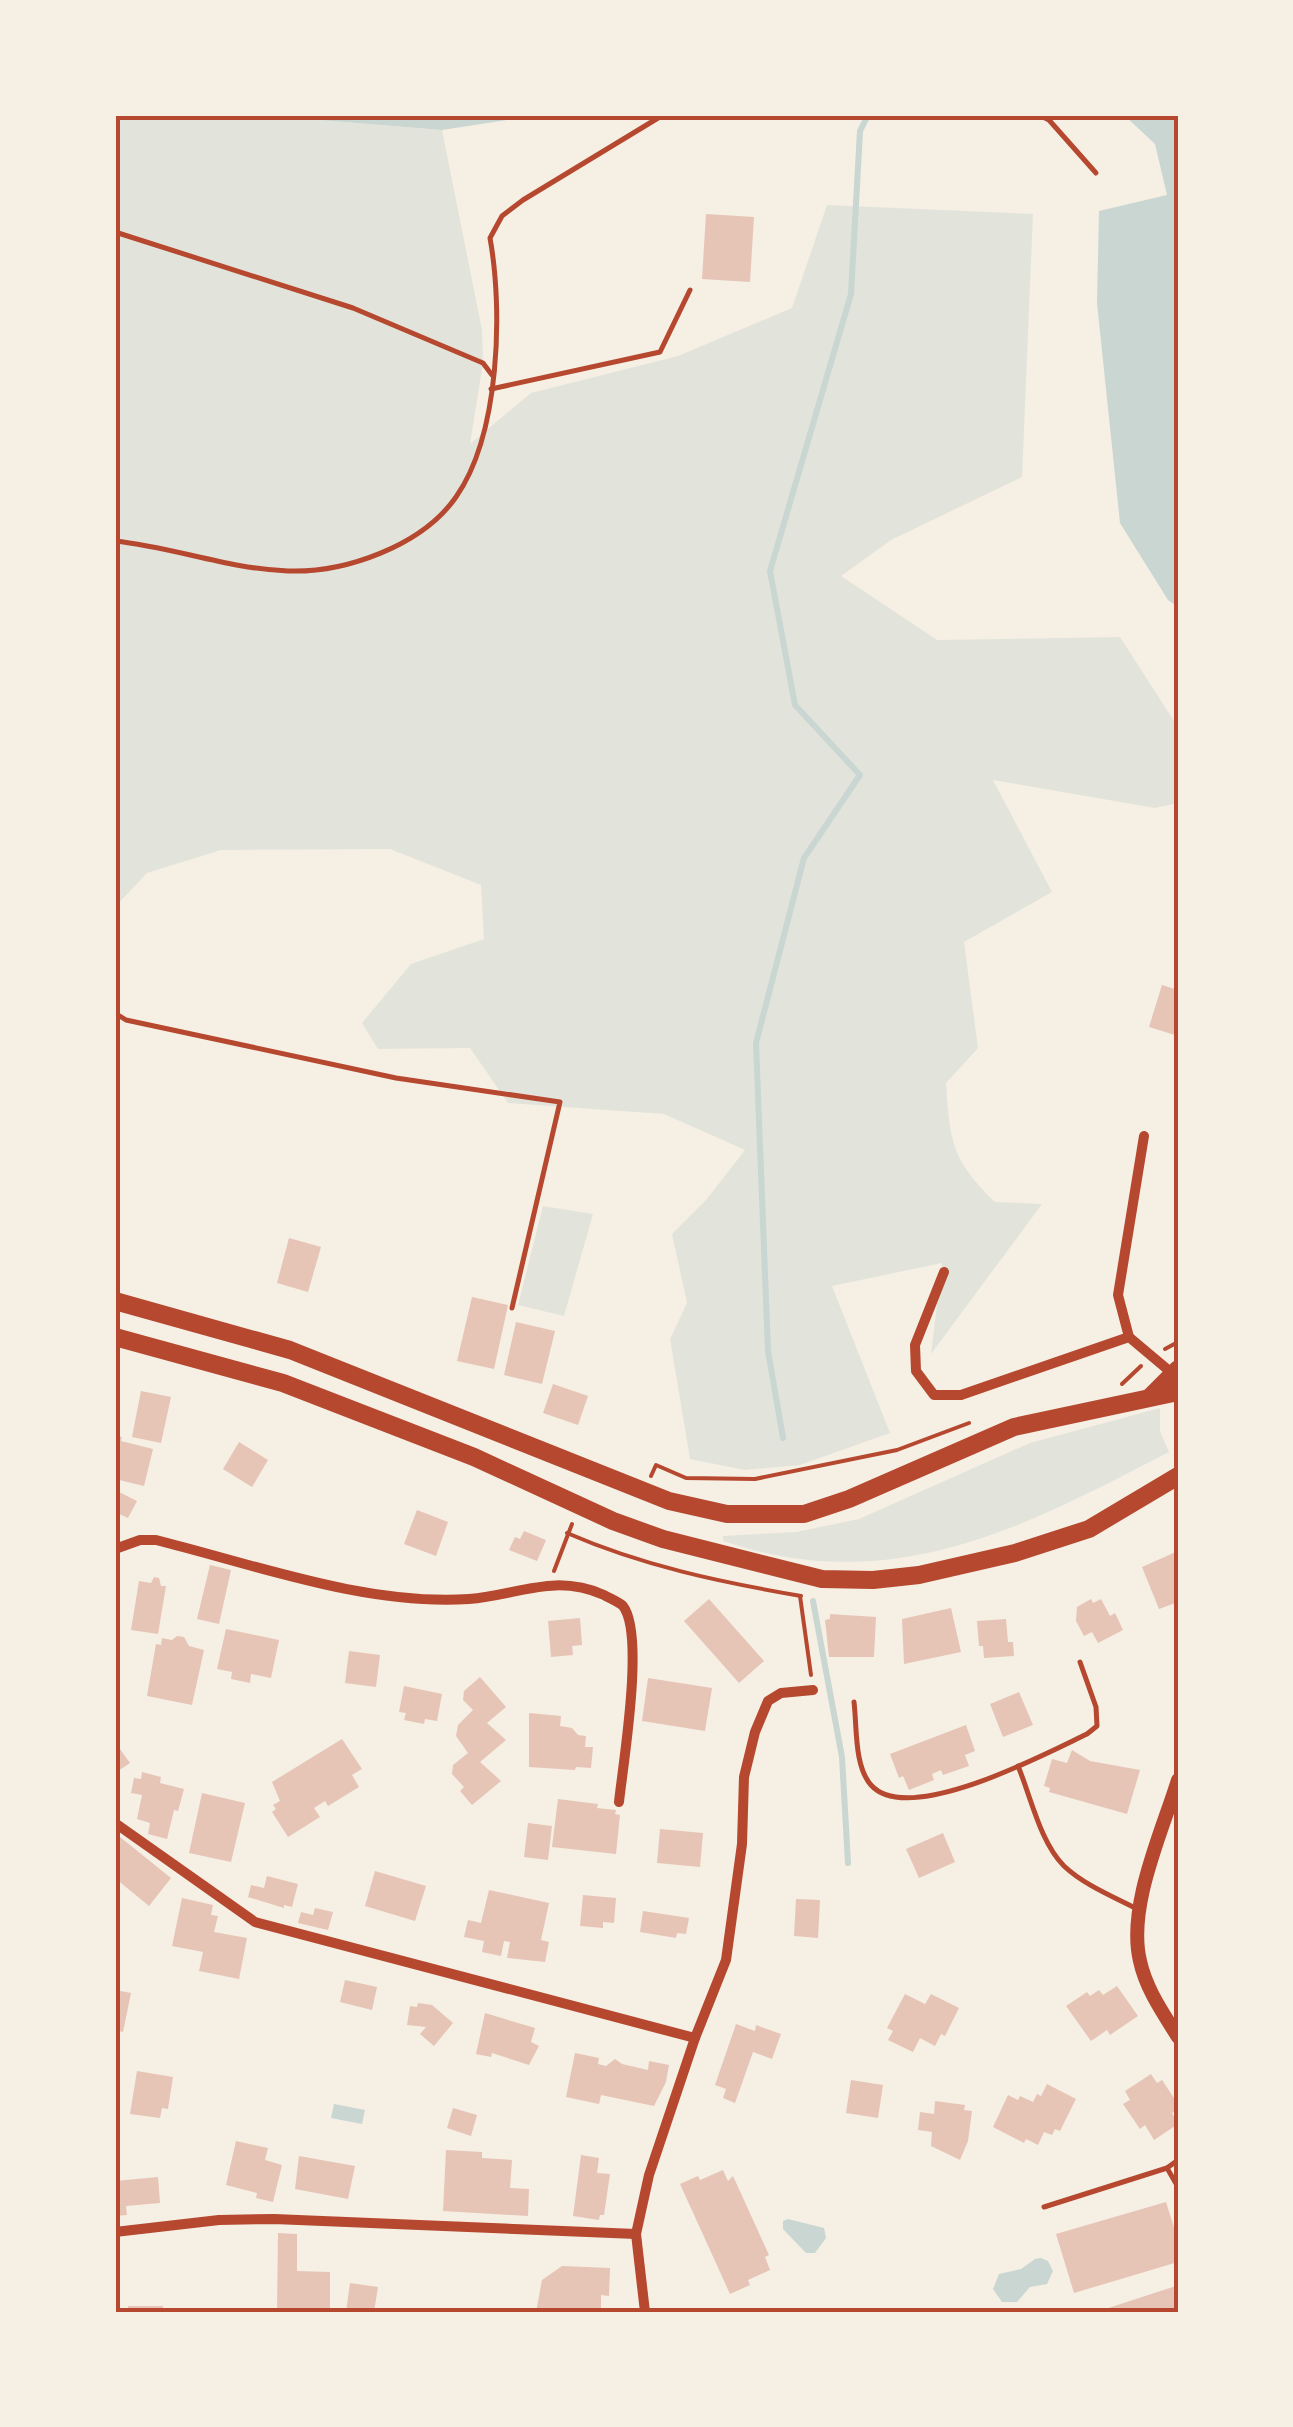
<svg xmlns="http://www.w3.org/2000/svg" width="1293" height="2427" viewBox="0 0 1293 2427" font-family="Inter,sans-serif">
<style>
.green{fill:#e2e4dc}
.water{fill:#c9d6d2}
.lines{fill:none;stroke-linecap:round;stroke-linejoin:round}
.stream{stroke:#c9d6d2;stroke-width:6}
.building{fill:#e6c5b7}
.path{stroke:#b5482f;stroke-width:4}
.service{stroke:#b5482f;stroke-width:5}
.minor{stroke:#b5482f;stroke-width:10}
.tertiary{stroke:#b5482f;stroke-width:14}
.trunk{stroke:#b5482f;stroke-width:18}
.neatline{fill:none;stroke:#b5482f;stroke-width:4}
</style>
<rect width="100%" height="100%" fill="#f6efe4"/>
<!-- green -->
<g class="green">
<path d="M115,115H258L442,130L482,330L483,363L470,444L531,393L678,356L792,308L827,205L1033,214L1022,477L891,540L841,576L937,640L1120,637L1178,727V803L1155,808L993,780L1052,892L964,942L978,1048L946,1083C950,1142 952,1160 995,1202L1042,1204L931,1354L942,1263L832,1286L890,1433L800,1465L745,1470L690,1459L670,1339L687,1303L672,1234L706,1200L745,1150L664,1114L508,1103L470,1048L378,1049L362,1023L411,964L484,939L481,885L390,849L221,850L147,873L115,907Z"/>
<path d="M543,1206L593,1214L564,1316L518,1305Z"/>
<path d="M1160,1408V1431L1169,1452C1023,1528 891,1598 723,1541V1536L796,1532L859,1519L1030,1443Z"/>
</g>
<!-- water -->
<g class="water">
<path d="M258,115H539L442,130Z"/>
<path d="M1124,115H1178V607L1168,600L1120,523L1097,303L1099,211L1167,195L1155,144Z"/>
<path d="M334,2104L365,2110L362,2124L331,2118Z"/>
<path d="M788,2219L824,2228L826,2238L815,2253H806L783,2229V2221Z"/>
<path d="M1041,2258L1048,2261L1053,2271L1047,2284L1030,2287L1017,2302H1002L993,2289L999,2274L1021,2269L1035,2259Z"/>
</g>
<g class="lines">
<!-- stream -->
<g class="stream">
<path d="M783,1438L768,1351L756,1043L804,858L860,775L795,705L770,571L851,294L860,131L868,115"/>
<path d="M813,1601L842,1757L848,1863"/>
</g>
</g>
<!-- building -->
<g class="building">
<path d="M706,214L754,217L750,282L702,279Z"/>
<path d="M1162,985L1178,990V1036L1149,1027Z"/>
<path d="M289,1238L321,1247L308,1292L277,1283Z"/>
<path d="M472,1297L508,1305L494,1369L457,1361Z"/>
<path d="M516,1322L555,1331L542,1384L504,1375Z"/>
<path d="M553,1384L588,1396L578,1425L543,1413Z"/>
<path d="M141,1391L171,1397L161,1443L132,1437Z"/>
<path d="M115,1435L122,1437L121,1441L153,1449L144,1486L115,1479Z"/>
<path d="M239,1442L268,1460L252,1487L223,1469Z"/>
<path d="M115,1490L137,1501L128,1518L115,1512Z"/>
<path d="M417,1510L448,1522L436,1556L404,1544Z"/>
<path d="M524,1531L546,1540L537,1561L509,1550L515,1537L520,1539Z"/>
<path d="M1178,1551V1602L1159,1609L1142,1567Z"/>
<path d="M210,1565L231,1570L219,1624L197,1619Z"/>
<path d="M154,1577L159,1578L161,1586H166L158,1634L131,1630L139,1581L151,1583Z"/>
<path d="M709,1599L764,1661L739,1683L684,1621Z"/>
<path d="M1091,1599L1093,1603L1101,1599L1110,1616L1115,1613L1123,1630L1098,1643L1092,1632L1084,1636L1076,1621L1077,1607Z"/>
<path d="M951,1608L961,1652L904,1664L902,1619Z"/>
<path d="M830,1614L876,1617L874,1657H829L825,1620L830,1619Z"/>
<path d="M580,1618L582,1645L572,1646L573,1655L551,1657L548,1621Z"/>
<path d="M1006,1619L1008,1642H1013L1014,1656L984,1658L983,1646H979L977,1621Z"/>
<path d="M226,1629L279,1640L271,1678L251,1674L250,1683L231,1679L232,1672L217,1669Z"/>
<path d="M177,1636L184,1637L189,1646L204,1650L192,1705L147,1696L156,1644L161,1645L162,1638L172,1640Z"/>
<path d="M349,1651L380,1655L376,1687L345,1683Z"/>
<path d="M480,1677L506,1707L487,1723L506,1740L480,1762L501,1781L472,1805L460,1791L464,1787L452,1774L453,1765L468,1753L456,1736L458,1725L473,1710L463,1700L464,1691Z"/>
<path d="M648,1678L712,1688L705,1731L642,1721Z"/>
<path d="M404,1686L442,1694L437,1721L425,1719L424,1724L404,1720L406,1713L399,1712Z"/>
<path d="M1019,1692L1033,1725L1003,1737L990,1704Z"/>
<path d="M529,1713L561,1716L560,1726L572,1728L578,1735L586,1736L585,1747H593L591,1768L576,1767L575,1770L529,1767Z"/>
<path d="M966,1725L975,1751L965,1755L969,1766L943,1775L941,1770L932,1774L934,1780L909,1790L903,1776L899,1778L890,1754Z"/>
<path d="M342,1739L362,1769L352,1775L359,1787L328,1806L325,1801L314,1808L320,1817L288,1837L272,1812L276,1809L273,1805L280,1801L272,1782Z"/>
<path d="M115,1742L130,1763L115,1773Z"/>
<path d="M1072,1750L1090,1761L1140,1770L1127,1814L1049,1792L1050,1788L1044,1786L1052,1759L1067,1763Z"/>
<path d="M142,1772L161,1777L160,1783L184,1789L178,1811L174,1810L167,1839L148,1834L150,1823L137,1819L142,1795L131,1793L134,1778L141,1779Z"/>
<path d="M202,1793L245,1803L231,1862L189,1853Z"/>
<path d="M558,1799L598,1804L597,1808L616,1810L615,1814L620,1815L616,1854L552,1847Z"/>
<path d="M528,1823L552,1826L548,1860L524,1857Z"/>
<path d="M660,1829L703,1833L700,1867L657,1863Z"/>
<path d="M115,1833L171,1878L149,1906L115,1878Z"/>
<path d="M943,1833L955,1862L919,1878L906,1849Z"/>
<path d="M375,1871L426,1886L415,1921L365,1906Z"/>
<path d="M267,1876L298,1884L292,1907L284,1905V1908L248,1897L251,1885L264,1888Z"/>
<path d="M489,1890L549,1903L541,1940L549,1942L545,1962L507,1958L510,1942L504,1941L501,1956L482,1952L484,1941L464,1937L468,1920L481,1923Z"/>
<path d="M583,1895L616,1898L614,1923L603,1922V1928L580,1926Z"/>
<path d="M182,1898L213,1905L211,1915L218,1916L214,1932L247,1938L239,1979L199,1971L203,1952L172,1946Z"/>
<path d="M796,1899L820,1900L818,1938L794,1936Z"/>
<path d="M315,1908L333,1912L328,1930L298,1923L301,1912L313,1915Z"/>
<path d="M643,1911L689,1918L686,1934L677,1933L676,1938L640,1932Z"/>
<path d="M345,1980L377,1987L372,2010L340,2002Z"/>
<path d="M1117,1986L1138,2016L1110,2035L1107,2030L1091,2041L1066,2006L1087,1992L1090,1996L1099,1990L1103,1995Z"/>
<path d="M115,1990L131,1993L123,2032L115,2030Z"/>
<path d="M905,1994L925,2004L931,1994L959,2008L945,2036L941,2034L935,2046L920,2038L913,2052L888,2040L893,2031L887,2028Z"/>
<path d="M418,2003L432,2005L453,2023L434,2046L420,2034L426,2027L407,2025L410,2006L417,2007Z"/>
<path d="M485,2013L535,2028L531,2042L539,2046L529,2065L492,2053L491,2057L476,2054Z"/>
<path d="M736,2024L755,2031L756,2025L781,2034L772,2059L753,2052L735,2103L723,2098L726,2089L715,2085Z"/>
<path d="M575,2053L599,2058L598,2064L606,2066L615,2059L622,2064L648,2070L649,2061L669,2065L666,2082L654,2106L601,2095L599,2104L566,2097Z"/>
<path d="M137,2071L173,2077L168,2109L162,2108L160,2118L130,2114Z"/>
<path d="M1151,2074L1157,2083L1162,2080L1178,2104V2109L1172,2113L1178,2124L1154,2140L1145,2125L1140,2129L1123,2104L1130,2100L1125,2091Z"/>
<path d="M851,2080L883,2085L878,2118L846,2113Z"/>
<path d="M1047,2084L1076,2099L1060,2131L1055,2129L1052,2135L1044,2132L1038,2145L1026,2139L1024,2143L993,2127L1008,2095L1018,2100L1020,2096L1033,2102L1037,2094L1041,2096Z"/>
<path d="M935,2101L965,2105L964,2110L972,2111L968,2141L960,2160L931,2146L932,2132L918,2130L920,2112L934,2114Z"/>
<path d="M453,2108L477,2115L471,2136L447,2128Z"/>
<path d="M236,2141L268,2148L265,2160L282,2165L273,2202L256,2198L257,2193L226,2185Z"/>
<path d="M446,2150L482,2152V2158L512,2160L510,2188L529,2189L528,2216L443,2211Z"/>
<path d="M581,2155L599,2158L597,2173L610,2174L604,2215H600L599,2220L573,2216Z"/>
<path d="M299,2156L355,2166L348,2199L295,2189Z"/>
<path d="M723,2170L728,2181L733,2176L769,2255L765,2257L770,2270L748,2280L750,2285L730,2294L680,2184L698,2176L700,2180Z"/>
<path d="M158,2177L160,2203L126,2206L127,2215L115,2216V2181Z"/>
<path d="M1166,2202L1178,2240V2262L1074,2293L1056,2234Z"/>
<path d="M278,2233L297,2234V2271L330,2272V2312H277Z"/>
<path d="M562,2266L610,2268L609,2296L601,2295V2312H536L542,2280Z"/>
<path d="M350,2283L378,2287L374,2312H346Z"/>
<path d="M1176,2286L1178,2312H1099V2311Z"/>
<rect x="128" y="2306" width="35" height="6"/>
</g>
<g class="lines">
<!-- path -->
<g class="path">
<path d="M1165,1349L1178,1342"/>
<path d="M1122,1384L1141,1366"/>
<path d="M651,1476L656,1465L686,1478L755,1479L897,1450L969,1423"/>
<path d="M567,1533C643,1566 720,1582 801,1596"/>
<path d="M554,1571L572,1524"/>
<path d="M800,1596L811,1675"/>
</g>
<!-- service -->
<g class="service">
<path d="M1039,115L1049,120L1096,173"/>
<path d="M115,232L353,308L483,363L492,375"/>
<path d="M491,389L660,352L690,290"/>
<path d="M115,541C173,547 229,569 288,571C345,573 422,546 456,497C500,434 503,310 490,238L502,216L523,200L663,115"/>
<path d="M115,1013L126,1020L396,1078L560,1102L512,1308"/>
<path d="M854,1702C857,1726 854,1766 871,1785C908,1827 1045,1754 1087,1734L1097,1726L1096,1707L1080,1662"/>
<path d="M1018,1766C1031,1797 1040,1842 1064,1866C1084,1885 1114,1897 1139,1910"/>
<path d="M1167,2168L1178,2187"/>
<path d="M1044,2207L1167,2168L1178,2160"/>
</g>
<!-- minor -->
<g class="minor">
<path d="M944,1272L915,1345L916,1371L934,1395H961L1129,1337L1173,1374"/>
<path d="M1129,1337L1118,1295L1144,1136"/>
<path d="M115,1549L140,1540H156C256,1565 367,1606 469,1599C518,1595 554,1573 604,1595C609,1598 619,1602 623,1606C645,1634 623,1764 619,1802"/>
<path d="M115,1823L255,1922L695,2038"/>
<path d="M115,2232L219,2220L274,2219L636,2234"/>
<path d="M645,2312L636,2234L649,2175L695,2038L726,1960L742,1844L744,1777L755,1732L768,1701L781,1693L813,1690"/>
</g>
<!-- tertiary -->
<path class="tertiary" d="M1178,1780C1162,1832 1127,1907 1140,1961C1146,1989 1163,2013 1178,2037"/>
<!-- trunk -->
<g class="trunk">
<path d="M115,1301L290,1350L669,1501L727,1514H804L849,1499L1014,1427L1178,1392"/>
<path d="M115,1337L283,1383L474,1457L613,1521L663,1539L822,1579L873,1580L919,1575L1015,1553L1089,1529L1178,1476"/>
<path d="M1150,1397L1178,1369"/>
</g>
</g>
<!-- border -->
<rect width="1293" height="2427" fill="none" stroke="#f6efe4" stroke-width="235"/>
<rect x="118" y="118" width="1058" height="2192" class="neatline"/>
</svg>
